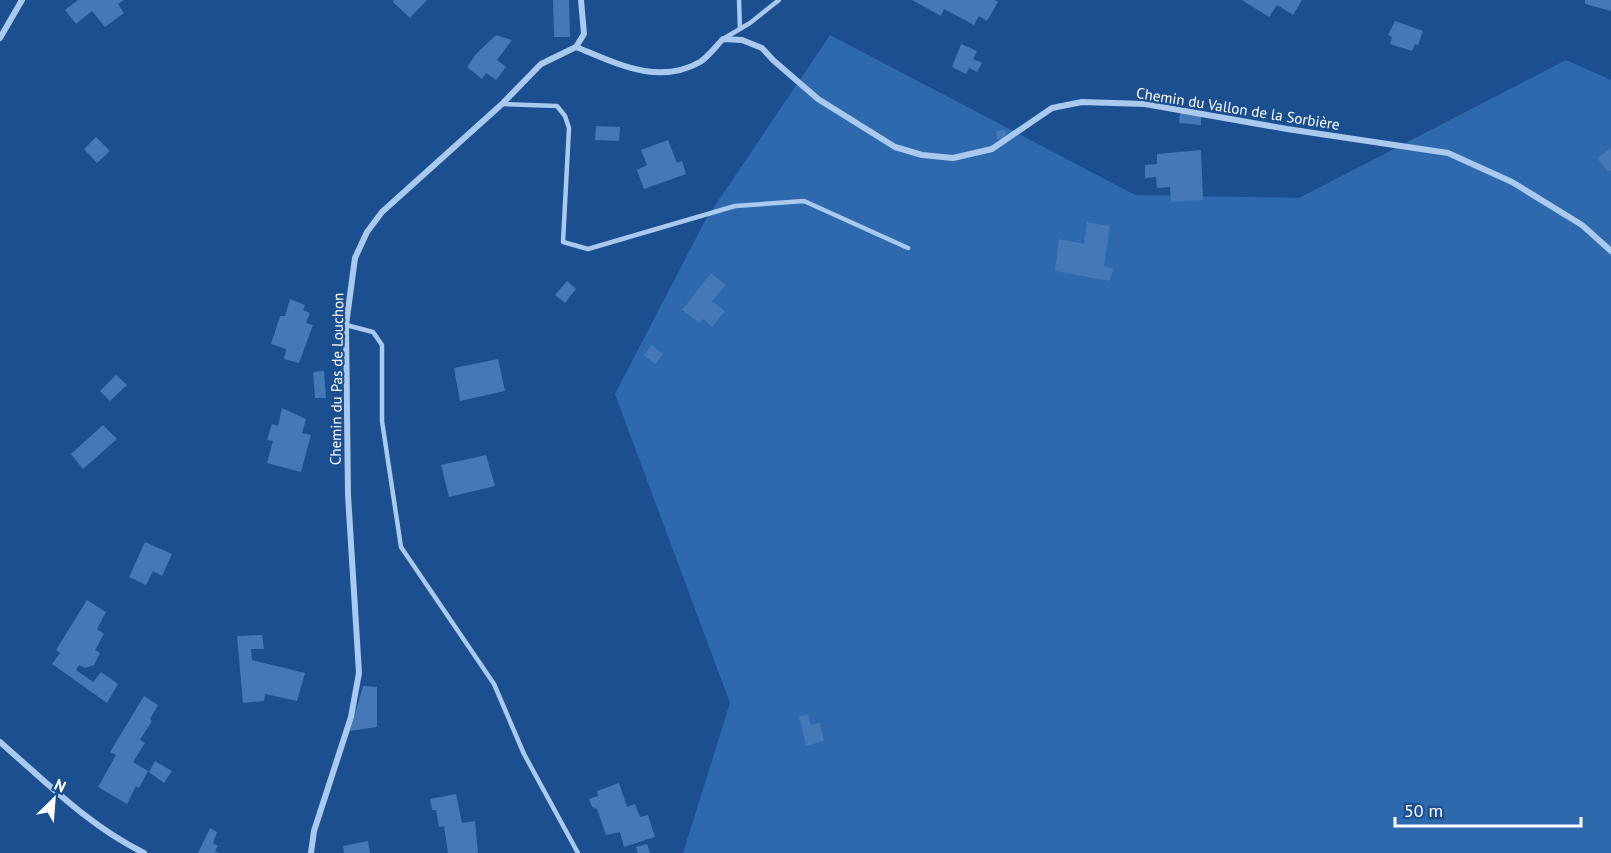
<svg xmlns="http://www.w3.org/2000/svg" width="1611" height="853" viewBox="0 0 1611 853" font-family="'PT Sans',sans-serif">
<style>
.green{fill:#2e69ad}
.building{fill:#4478b7}
.lines{fill:none;stroke-linecap:round;stroke-linejoin:round}
.service{stroke:#a9c9ee;stroke-width:4.5}
.minor{stroke:#a9c9ee;stroke-width:6}
.labels{text-anchor:middle;stroke-width:4.5;stroke-linejoin:round;paint-order:stroke}
.street-label{font-size:15px;fill:#fff;stroke:#1b4f8f}
</style>
<rect width="100%" height="100%" fill="#1b4f8f"/>
<!-- green -->
<path class="green" d="M830,35L1135,195L1299,198L1566,60L1611,80V853H683L730,703L615,394L706,219Z"/>
<!-- building -->
<g class="building">
<path d="M78,0H124L118,4L124,13L105,27L92,11L76,24L65,10Z"/>
<path d="M394,0H427L410,18L393,2Z"/>
<path d="M553,0H569L570,37H554Z"/>
<path d="M912,0H995L998,2L987,21L979,16L974,25L944,9L941,16Z"/>
<path d="M1242,0H1302L1293,15L1277,5L1269,17Z"/>
<path d="M1585,0H1611V11L1585,4Z"/>
<path d="M1395,21L1423,31L1418,45L1415,44L1412,51L1390,44L1392,37L1388,35Z"/>
<path d="M496,35L512,40L497,60L506,67L496,80L486,73L482,79L467,67L476,54Z"/>
<path d="M961,44L977,51L973,59L982,63L977,72L969,68L966,74L952,67Z"/>
<path d="M1180,112H1201V125L1179,123Z"/>
<path d="M596,126L620,127L619,141L595,140Z"/>
<path d="M1006,130V138L997,139L996,131Z"/>
<path d="M96,137L110,151L97,163L84,149Z"/>
<path d="M668,140L677,163L682,161L686,174L644,189L637,170L647,165L641,150Z"/>
<path d="M1611,148V170L1608,172L1597,158Z"/>
<path d="M1201,150L1203,200L1171,202L1170,187L1157,188L1156,177L1145,178V165L1157,164V154Z"/>
<path d="M1087,222L1110,226L1104,266L1113,268L1110,281L1055,271L1059,239L1084,244Z"/>
<path d="M711,273L726,285L712,301L725,311L712,327L703,319L700,323L682,310Z"/>
<path d="M567,281L576,289L565,303L555,295Z"/>
<path d="M290,299L305,305L303,310L310,313L306,323L313,325L299,363L284,359L286,349L271,344L280,316H285Z"/>
<path d="M652,345L663,354L655,364L644,355Z"/>
<path d="M498,359L505,391L460,401L454,368Z"/>
<path d="M324,371L326,398H315L313,372Z"/>
<path d="M116,375L127,385L110,401L100,391Z"/>
<path d="M282,408L306,419L302,433L311,435L301,472L267,463L273,441L267,440L272,424L278,426Z"/>
<path d="M103,425L117,439L83,469L71,454Z"/>
<path d="M486,455L495,486L449,497L441,465Z"/>
<path d="M145,542L172,554L162,576L153,571L146,585L129,577Z"/>
<path d="M87,600L106,612L97,629L104,634L95,650L100,653L94,665L85,668L79,665L76,670L93,682L101,672L118,684L107,703L52,664L60,653L56,650Z"/>
<path d="M262,635L264,649H251L252,660L305,673L297,701L265,694L264,701L243,703L237,636Z"/>
<path d="M363,686L377,687V727L350,731Z"/>
<path d="M144,696L158,705L150,719L152,721L140,740L145,743L133,762L148,771L139,788L136,786L127,804L98,787L116,755L110,752Z"/>
<path d="M808,714L811,725L820,723L824,741L806,746L799,716Z"/>
<path d="M155,761L172,771L164,783L149,772Z"/>
<path d="M619,783L627,807L635,804L640,817L648,815L655,837L624,847L620,832L606,835L597,809L592,807L589,799L598,796L597,791Z"/>
<path d="M456,794L462,823L475,821L478,853H448L444,826L439,827L436,810H432L430,799Z"/>
<path d="M210,828L217,832L213,843L218,846L215,851L219,853H198Z"/>
<path d="M368,841L370,853H344L343,846Z"/>
<path d="M647,844L650,853H638L636,847Z"/>
</g>
<g class="lines">
<!-- service -->
<g class="service">
<path d="M739,0L740,29"/>
<path d="M723,39L750,23L779,0"/>
<path d="M502,104L557,106L565,116L569,128L563,242L588,249L735,206L804,201L908,248"/>
<path d="M346,325L373,332L382,345V421L401,547L494,684L524,754L578,853"/>
</g>
<!-- minor -->
<g class="minor">
<path d="M0,38L22,0"/>
<path d="M576,47C616,63 658,86 700,62C708,57 716,46 723,39L742,40L762,48L773,60L818,99L895,147L922,155L953,158L992,149L1052,108L1082,102L1145,104L1287,129L1448,153L1512,182L1582,225L1611,251"/>
<path d="M0,742C46,782 89,826 144,853"/>
<path d="M311,853L314,831L351,717L359,673L348,495L346,325L355,258L367,232L382,212L502,104L541,64L576,47L584,34L581,0"/>
</g>
</g>
<g class="labels">
<!-- street labels -->
<g class="street-label">
<text transform="translate(1238 109) rotate(9)" y="5">Chemin du Vallon de la Sorbière</text>
<text transform="translate(337 379) rotate(-89)" y="5">Chemin du Pas de Louchon</text>
</g>
</g>
<!-- north arrow -->
<g transform="translate(54 799) rotate(25)" stroke="#1b4f8f" stroke-width="4.5" paint-order="stroke">
<path d="M0-4.5L10 22L0 15L-10 22Z" fill="#ffffff"/>
<text y="-9" font-size="16" font-weight="bold" text-anchor="middle" fill="#ffffff">N</text>
</g>
<!-- scale -->
<path d="M1395 817v9h186v-9" fill="none" stroke="#ffffff" stroke-width="3"/>
<text x="1404" y="817" font-size="18" fill="#ffffff" stroke="#1b4f8f" stroke-width="4.5" paint-order="stroke">50 m</text>
</svg>
